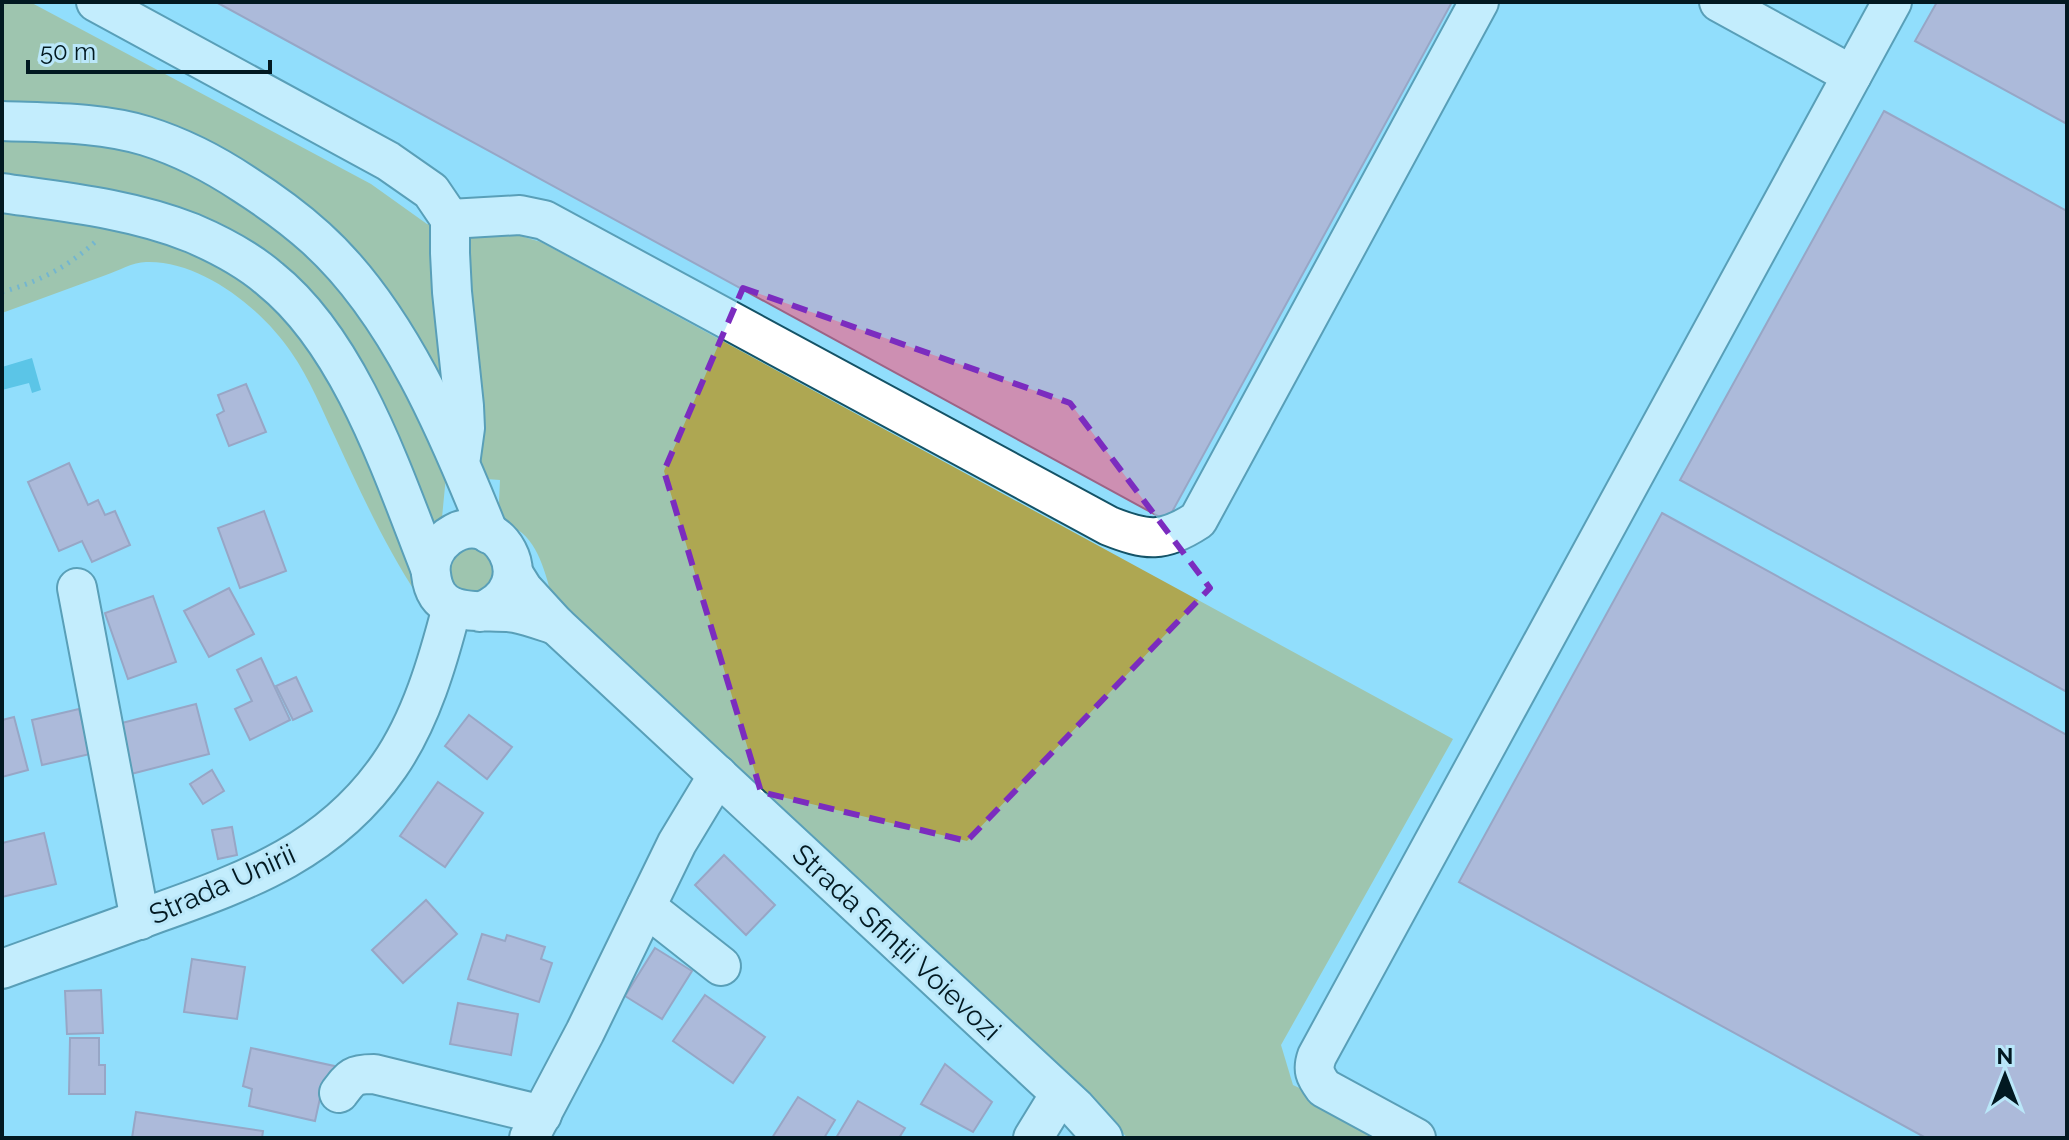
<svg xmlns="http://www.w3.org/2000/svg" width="2069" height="1140" viewBox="0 0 2069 1140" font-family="Raleway,sans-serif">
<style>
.green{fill:#aea752}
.water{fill:#19a6cf}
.building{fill:#cd8fb2;stroke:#9d6385;stroke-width:2}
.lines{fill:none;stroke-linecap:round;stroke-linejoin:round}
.minor-casing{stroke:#145367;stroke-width:42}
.path{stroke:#51869a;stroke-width:5;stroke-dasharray:2 6;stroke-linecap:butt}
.minor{stroke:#fff;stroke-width:38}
.marked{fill:none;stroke:#7b2cbf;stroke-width:6;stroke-dasharray:16 10;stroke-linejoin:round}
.labels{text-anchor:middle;stroke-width:6;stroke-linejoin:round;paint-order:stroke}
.street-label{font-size:28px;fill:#021921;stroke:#bae7f9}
</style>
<rect width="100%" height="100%" fill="#91defc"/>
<!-- green -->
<g class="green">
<path d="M2,2H30L371,184L427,224L470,231H504L541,242L1453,739L1281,1045L1293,1085L1323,1099L1392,1138H1128L556,611C548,586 543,551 522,533C515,527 506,525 498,522L500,480L446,476L441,528L418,596C385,546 361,493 336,439C322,410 310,379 291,352C262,309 201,260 146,262C133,262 118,271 106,275C71,288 37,300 2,313Z"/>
<path d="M479,545L499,572L486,594L453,590L445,565L455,550Z"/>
</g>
<!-- water -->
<path class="water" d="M32,358L41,390L32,393L29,383L2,390V367Z"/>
<!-- building -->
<g class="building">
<path d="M216,2H1452L1167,521Z"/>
<path d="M1937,2H2067V124L1915,41Z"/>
<path d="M1884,111L2067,211V692L1680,480Z"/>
<path d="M246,384L266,432L229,446L217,415L224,411L218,395Z"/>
<path d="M69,463L88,505L98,500L105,515L115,511L130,545L92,562L82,541L59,551L28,482Z"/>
<path d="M264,511L286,571L240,588L218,528Z"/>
<path d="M1662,513L2067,735V1138H1926L1459,882Z"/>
<path d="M229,588L254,634L209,657L184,611Z"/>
<path d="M153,596L176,662L128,679L105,613Z"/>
<path d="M261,658L290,720L250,740L235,709L252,701L237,670Z"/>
<path d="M296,677L312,711L293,720L276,686Z"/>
<path d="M196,704L209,754L131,774L118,724Z"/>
<path d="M79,709L90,754L42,765L32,720Z"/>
<path d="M469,715L512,747L487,779L445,746Z"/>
<path d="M14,717L28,770L2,777V720Z"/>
<path d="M212,770L224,791L203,804L190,784Z"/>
<path d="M438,782L483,813L445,867L400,836Z"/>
<path d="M232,827L237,855L218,859L212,830Z"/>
<path d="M44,833L56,884L2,897V843Z"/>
<path d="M724,855L775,905L746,935L695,885Z"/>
<path d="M426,900L457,934L403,983L372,950Z"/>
<path d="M482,934L505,941L507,935L545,947L541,959L552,963L539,1002L468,979Z"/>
<path d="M655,948L692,971L662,1019L625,996Z"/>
<path d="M192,959L245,967L237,1019L184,1012Z"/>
<path d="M101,990L103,1033L67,1034L65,991Z"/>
<path d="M705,995L765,1037L733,1083L673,1041Z"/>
<path d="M458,1003L518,1014L511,1055L450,1044Z"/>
<path d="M70,1038H99V1065H105V1094H69Z"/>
<path d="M251,1048L339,1067L322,1089L315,1121L249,1106L252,1089L243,1086Z"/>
<path d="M945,1064L992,1102L973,1132L921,1104Z"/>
<path d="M798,1097L835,1120L824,1138H772Z"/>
<path d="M858,1101L905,1128L899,1138H836Z"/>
<path d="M136,1112L263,1131L262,1138H132Z"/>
</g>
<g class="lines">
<defs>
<g id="minor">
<path d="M96,2L388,161L431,191L450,219V253L452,292L464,406L465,428L461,457"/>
<path d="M1719,2L1852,75"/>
<path d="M2,121C50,123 100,122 146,136C181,147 214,164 244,184C269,200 294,218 316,238C398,312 449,434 489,534"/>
<path d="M2,193C65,202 132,209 192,233C220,245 247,259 270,279C351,344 393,474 430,568"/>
<path d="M450,219L520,215L544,220L1109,526C1147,541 1163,543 1198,520L1479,2"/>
<path d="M513,573L523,589L556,625L1076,1108L1103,1138"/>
<path d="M77,588L140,920"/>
<path d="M480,612C548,586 496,502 448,537C436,546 429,560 431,574C436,622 482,608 515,613C529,616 543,621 556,625"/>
<path d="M646,907L721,966"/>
<path d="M2,969C54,950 106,932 157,913C250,880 331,850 389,766C421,720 438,661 452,607"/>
<path d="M339,1093C351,1077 353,1074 374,1074L542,1115"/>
<path d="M529,1138L585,1032L677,843L718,775"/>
<path d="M1033,1138L1060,1094"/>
<path d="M1416,1138L1324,1088C1315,1076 1312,1070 1317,1056L1892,2"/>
</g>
</defs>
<!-- minor casing -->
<use href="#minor" class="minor-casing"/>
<!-- path -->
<path class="path" d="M2,292C38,282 68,267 95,242"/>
<!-- minor -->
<use href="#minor" class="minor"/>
</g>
<!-- marked area -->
<path d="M0 0H2069V1140H0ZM743,288L1070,403L1210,588L967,841L761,792L664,471Z" fill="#91defc" fill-opacity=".55" fill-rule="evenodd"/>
<path class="marked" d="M743,288L1070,403L1210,588L967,841L761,792L664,471Z"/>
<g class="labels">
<!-- street labels -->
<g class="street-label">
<text transform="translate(222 884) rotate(-24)" y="10">Strada Unirii</text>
<text transform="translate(897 942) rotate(43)" y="10">Strada Sfinții Voievozi</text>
</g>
</g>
<!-- border -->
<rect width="2069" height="1140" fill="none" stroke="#021921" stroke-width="8"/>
<!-- north arrow -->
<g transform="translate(2005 1076)" stroke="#bae7f9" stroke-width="6" paint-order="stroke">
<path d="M0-6L14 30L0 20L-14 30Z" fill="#021921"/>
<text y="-12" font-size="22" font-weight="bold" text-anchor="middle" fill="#021921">N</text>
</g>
<!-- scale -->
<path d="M28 60v12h242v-12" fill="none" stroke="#021921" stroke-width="4"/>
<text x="40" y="60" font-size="24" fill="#021921" stroke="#bae7f9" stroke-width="6" paint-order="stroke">50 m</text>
</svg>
